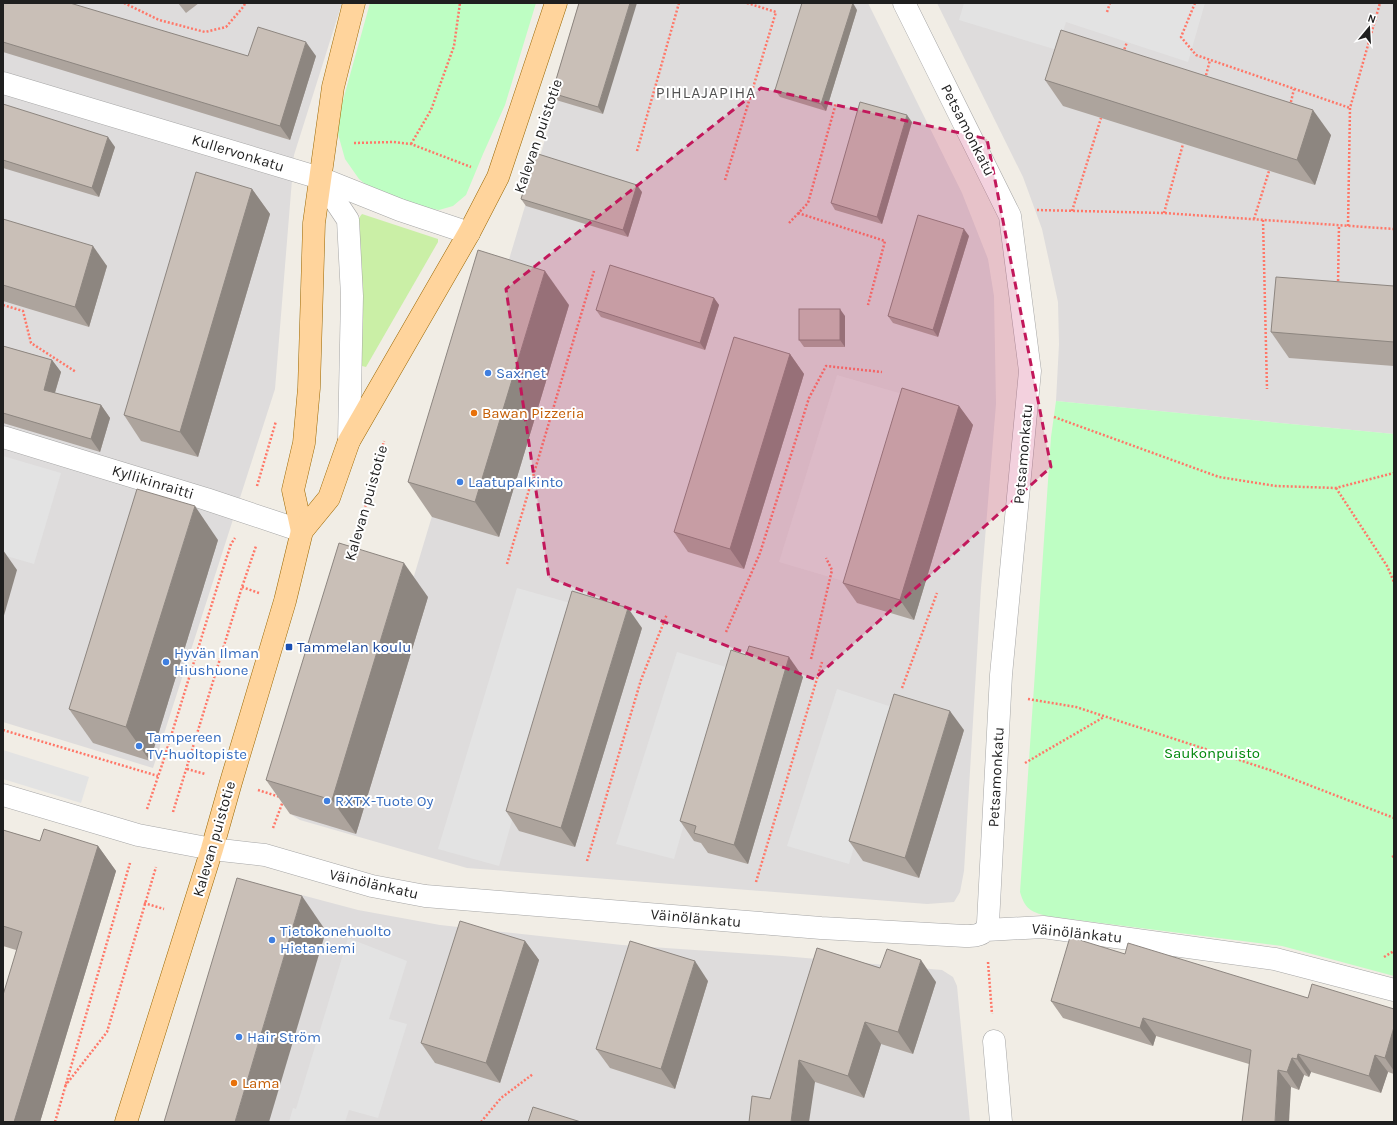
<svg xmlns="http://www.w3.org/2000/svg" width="1397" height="1125" viewBox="0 0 1397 1125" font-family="Karla,sans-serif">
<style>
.residential{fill:#dedcdc}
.grass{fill:#caefa6}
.park{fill:#befec3}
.parking{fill:#e3e3e3}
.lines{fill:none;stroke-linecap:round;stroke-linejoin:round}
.minor-casing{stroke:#a6a6a6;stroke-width:23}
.major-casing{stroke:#9b6700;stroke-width:23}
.path{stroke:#ff7768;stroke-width:2.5;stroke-dasharray:2 2;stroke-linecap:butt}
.minor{stroke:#fff;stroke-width:22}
.major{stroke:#ffd49c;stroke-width:22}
.wall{fill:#ada49d}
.shaded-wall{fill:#8d8680}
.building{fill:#c9bfb7;stroke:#8d8680}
.marked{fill:#c2185b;fill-opacity:0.2;stroke:#c2185b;stroke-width:3;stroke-dasharray:8 5;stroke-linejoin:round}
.shop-dot{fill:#3f7fe0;stroke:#fff;stroke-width:1.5}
.food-dot{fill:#e8710a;stroke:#fff;stroke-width:1.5}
.transit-dot{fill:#1a4fb4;stroke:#fff;stroke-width:1.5}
.labels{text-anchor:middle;stroke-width:4;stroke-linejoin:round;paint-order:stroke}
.street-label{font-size:15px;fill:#1f1f1f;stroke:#fff}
.shop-label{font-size:15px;fill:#366cbe;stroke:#fff;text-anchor:start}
.food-label{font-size:15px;fill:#c56008;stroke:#fff;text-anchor:start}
.transit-label{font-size:15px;fill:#164399;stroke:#fff;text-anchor:start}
.park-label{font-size:15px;fill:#02890d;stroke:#fff}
.neighbourhood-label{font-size:16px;letter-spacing:1px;fill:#525252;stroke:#fff}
</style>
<rect width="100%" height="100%" fill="#f1ede5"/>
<!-- residential -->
<g class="residential">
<path d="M3,3H342L294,155L275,389L153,768L3,722Z"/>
<path d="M586,3H868L962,193L988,259L994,296L996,404L981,588L964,871L960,892L954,902L927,904L467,868L300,820L292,815L366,562L414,576Z"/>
<path d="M937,3H1394V434L1056,401L1059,344L1058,302L1042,229L1023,177Z"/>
<path d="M279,889L358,910L440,925L622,945L783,956L942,970L953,977L957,986L970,1122H198L271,891Z"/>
</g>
<!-- grass -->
<path class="grass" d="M362,214L438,239V242L366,367L362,366L359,218Z"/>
<!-- park -->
<g class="park">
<path d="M370,3H536L505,105L483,154L466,195L453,206L439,210L421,207L376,193L359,179L345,159L338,134L340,111Z"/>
<path d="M1056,401L1394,434V976L1282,946L1046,916C1030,911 1025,909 1020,892L1051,437Z"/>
</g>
<!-- parking -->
<g class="parking">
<path d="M964,3H1205L1188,62L1066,22L1057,50L959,20Z"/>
<path d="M837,375L906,395L850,583L779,562Z"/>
<path d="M3,456L61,473L34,564L3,555Z"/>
<path d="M517,588L574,604L499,866L438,849Z"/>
<path d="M677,652L729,668L674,859L616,844Z"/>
<path d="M837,689L895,708L849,864L787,846Z"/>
<path d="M3,750L89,777L81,803L3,779Z"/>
<path d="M348,938L407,961L389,1019L407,1024L378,1118L349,1110L345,1122H289L293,1108L296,1109Z"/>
</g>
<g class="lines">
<defs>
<g id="minor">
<path d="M904,3L1010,216L1030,371L1001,675L988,923L986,930"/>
<path d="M3,83L320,178L400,210L469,233"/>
<path d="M320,178L348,220L352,296L349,441"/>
<path d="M3,437L206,499L302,531"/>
<path d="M3,795L138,835L212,849L265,855L372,886L425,896L821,928L965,936C973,936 980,936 986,930L1043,927L1275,959L1394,990"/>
<path d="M994,1041L1001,1122"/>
</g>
<g id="major">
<path d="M302,531L293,490L304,443L309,388L314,223L333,87L354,3"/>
<path d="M126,1122L212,849L231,782L285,601L302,531L329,498L349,441L469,233L498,177L556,3"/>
</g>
</defs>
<!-- minor casing -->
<use href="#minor" class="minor-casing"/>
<!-- major casing -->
<use href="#major" class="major-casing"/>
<!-- path -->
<g class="path">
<path d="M124,3L159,20L205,32L226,27L244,6L245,3"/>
<path d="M1195,3L1181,37L1196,55L1350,108"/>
<path d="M1107,12L1110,3"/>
<path d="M1123,53L1127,42"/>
<path d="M1205,79L1210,60"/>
<path d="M1290,106L1294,89"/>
<path d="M354,143L393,142L411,144L471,167"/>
<path d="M411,144L431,110L454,46L460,3"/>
<path d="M637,151L679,3"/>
<path d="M725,180L776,12L747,3"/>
<path d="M1037,210L1164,213L1394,229"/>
<path d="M1072,211L1101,118"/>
<path d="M798,213L885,241L868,305"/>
<path d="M1164,213L1183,144"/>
<path d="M1254,219L1269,171"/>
<path d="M1263,220L1267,389"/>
<path d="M789,223L808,203L836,103"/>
<path d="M1348,226L1350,108L1380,3"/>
<path d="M1338,285L1339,225"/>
<path d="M3,305L23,311L31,343L76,372"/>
<path d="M1054,417L1219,477L1276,486L1336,488L1394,473"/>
<path d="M257,486L276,421"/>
<path d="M1336,488L1387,566L1394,582"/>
<path d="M353,549L384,441"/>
<path d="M507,564L594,271"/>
<path d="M242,587L259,593"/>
<path d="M726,632L760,553L809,398L826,366L882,372"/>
<path d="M811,659L832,570L826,558"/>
<path d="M902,688L937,593"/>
<path d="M1028,699L1076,707L1270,770L1394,818"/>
<path d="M3,730L158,776"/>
<path d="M1025,763L1104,717"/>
<path d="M187,769L205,774"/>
<path d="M258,790L280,797"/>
<path d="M147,809L163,762L219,581L231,544L235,538"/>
<path d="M173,812L242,587L256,546"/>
<path d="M273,828L283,801"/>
<path d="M1392,857L1394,856"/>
<path d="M587,861L641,680L667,614"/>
<path d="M756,882L822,662"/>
<path d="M144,903L164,909"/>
<path d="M1384,957L1394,951"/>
<path d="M988,962L992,1014"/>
<path d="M65,1086L107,1032L156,867"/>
<path d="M55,1122L130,863"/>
<path d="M481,1122L501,1098L533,1074"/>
</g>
<!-- minor -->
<use href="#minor" class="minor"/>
<!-- major -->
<use href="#major" class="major"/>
</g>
<!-- wall -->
<g class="wall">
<path d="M3,3L248,56H316L290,140L3,52Z"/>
<path d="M178,3H199L186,13Z"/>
<path d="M579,3L603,114L556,100L552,93Z"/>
<path d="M857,10L826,111L780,97L775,90Z"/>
<path d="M1045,80L1331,135L1315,185L1063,106Z"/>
<path d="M3,104L115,147L99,197L3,168Z"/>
<path d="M912,122L882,224L835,210L831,203Z"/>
<path d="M252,189L270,214L198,457L141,441L124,415Z"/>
<path d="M642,192L628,237L526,206L521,199Z"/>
<path d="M3,219L107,266L89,327L3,301Z"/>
<path d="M969,236L938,337L893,323L888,316Z"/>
<path d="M1394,286V366L1289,358L1271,332Z"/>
<path d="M714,298L719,305L705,350L601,317L596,310Z"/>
<path d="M569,305L499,537L432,517L408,482Z"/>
<path d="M845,316V347H804L799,340Z"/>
<path d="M3,346L52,360L61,372L55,393L101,405L110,418L100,452L3,423Z"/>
<path d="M790,354L804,374L744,569L688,552L674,532Z"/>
<path d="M959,406L973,425L914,620L857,603L843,583Z"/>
<path d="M218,540L150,761L93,743L69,709Z"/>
<path d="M428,597L356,834L290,814L266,780Z"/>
<path d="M642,628L575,847L519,831L506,811Z"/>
<path d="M746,655L803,677L748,864L708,853L701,843L694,841L680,821Z"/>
<path d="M964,730L919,878L863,861L849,841Z"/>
<path d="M3,830L40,841L98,846L116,871L40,1122H3L16,950L3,946Z"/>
<path d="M525,941L539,960L500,1083L435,1063L421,1043Z"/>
<path d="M817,948L880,968L936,982L913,1054L881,1044L864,1098L815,1082L770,1099Z"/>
<path d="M1125,954L1308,998L1394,1009V1074L1388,1072L1381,1093L1311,1072L1309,1077L1304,1075L1299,1090L1291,1087L1249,1064L1156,1036L1153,1046L1063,1018L1051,1001Z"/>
<path d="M708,981L675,1089L610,1068L596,1049Z"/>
</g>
<!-- shaded-wall -->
<g class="shaded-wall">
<path d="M630,3H637L603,114L598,107Z"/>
<path d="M853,3L857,10L826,111L821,104Z"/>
<path d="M306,42L316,56L290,140L280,126Z"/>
<path d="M1313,110L1331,135L1315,185L1297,160Z"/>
<path d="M907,115L912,122L882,224L877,217Z"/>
<path d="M108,137L115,147L99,197L92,188Z"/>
<path d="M637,185L642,192L628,237L623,230Z"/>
<path d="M252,189L270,214L198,457L180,432Z"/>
<path d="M964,229L969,236L938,337L933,330Z"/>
<path d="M93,246L107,266L89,327L75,307Z"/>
<path d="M545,271L569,305L499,537L475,502Z"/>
<path d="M714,298L719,305L705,350L700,343Z"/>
<path d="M840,309L845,316V347L840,340Z"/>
<path d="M790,354L804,374L744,569L730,549Z"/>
<path d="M52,360L61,372L52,402L44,390Z"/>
<path d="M101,405L110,418L100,452L91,439Z"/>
<path d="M959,406L973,425L914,620L900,600Z"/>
<path d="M195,506L218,540L150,761L126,727Z"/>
<path d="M3,550L17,570L3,619Z"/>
<path d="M404,563L428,597L356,834L332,800Z"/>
<path d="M628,608L642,628L575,847L561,828Z"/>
<path d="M789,657L803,677L748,864L734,845Z"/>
<path d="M950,711L964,730L919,878L905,858Z"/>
<path d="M98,846L116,871L40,1122H14Z"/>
<path d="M302,896L326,931L269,1122H235Z"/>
<path d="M525,941L539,960L500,1083L486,1063Z"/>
<path d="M921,960L936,982L913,1054L898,1032Z"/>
<path d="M695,961L708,981L675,1089L661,1069Z"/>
<path d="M1143,1018L1156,1036L1153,1046L1140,1028Z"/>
<path d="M865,1022L881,1044L864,1098L848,1076Z"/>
<path d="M1394,1027V1071L1385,1058Z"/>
<path d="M1298,1054L1311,1072L1309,1077L1297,1059Z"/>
<path d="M1375,1055L1388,1072L1381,1093L1369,1076Z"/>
<path d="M1292,1058L1304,1075L1299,1090L1287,1072Z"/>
<path d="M799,1060L815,1082L809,1122H791Z"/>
<path d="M1278,1070L1291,1087L1289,1122H1275Z"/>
</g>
<!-- building -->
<g class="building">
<path d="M3,3H70L248,56L258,27L306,42L280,126L3,42Z"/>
<path d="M579,3H630L598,107L552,93Z"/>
<path d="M802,3H853L821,104L775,90Z"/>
<path d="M1061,30L1313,110L1297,160L1045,80Z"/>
<path d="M860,102L907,115L877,217L831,203Z"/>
<path d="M3,104L108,137L92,188L3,160Z"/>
<path d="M535,153L637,185L623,230L521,199Z"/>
<path d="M196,172L252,189L180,432L124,415Z"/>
<path d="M918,215L964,229L933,330L888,316Z"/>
<path d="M3,219L93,246L75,307L3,285Z"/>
<path d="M478,250L545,271L475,502L408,482Z"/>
<path d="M610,265L714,298L700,343L596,310Z"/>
<path d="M1276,277L1394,286V342L1271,332Z"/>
<rect x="799" y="309" width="41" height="31"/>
<path d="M734,337L790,354L730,549L674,532Z"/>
<path d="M3,346L52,360L44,390L101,405L91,439L3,413Z"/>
<path d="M902,388L959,406L900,600L843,583Z"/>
<path d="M137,489L195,506L126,727L69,709Z"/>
<path d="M339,543L404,563L332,800L266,780Z"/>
<path d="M572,591L628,608L561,828L506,811Z"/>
<path d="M749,646L789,657L734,845L694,833L696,826L680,821L731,650L746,655Z"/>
<path d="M894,694L950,711L905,858L849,841Z"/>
<path d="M44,829L98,846L14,1122H3V995L22,932L3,926V830L40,841Z"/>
<path d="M237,878L302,896L235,1122H164Z"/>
<path d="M460,921L525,941L486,1063L421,1043Z"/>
<path d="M1070,937L1125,954L1128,943L1308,998L1312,984L1394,1009V1027L1385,1058L1375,1055L1369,1076L1298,1054L1297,1059L1292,1058L1287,1072L1278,1070L1275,1122H1242L1251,1050L1143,1018L1140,1028L1051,1001Z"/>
<path d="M630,941L695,961L661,1069L596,1049Z"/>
<path d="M817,948L880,968L887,949L921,960L898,1032L865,1022L848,1076L799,1060L791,1122H749L752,1096L770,1099Z"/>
<path d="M533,1107L581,1122H528Z"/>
</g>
<!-- marked area -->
<path class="marked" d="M761,88L987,139L1051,467L814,679L549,578L506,289Z"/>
<!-- markers -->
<g class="shop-dot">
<circle cx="488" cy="373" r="4"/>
<circle cx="460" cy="482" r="4"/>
<circle cx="166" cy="662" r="4"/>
<circle cx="139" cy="746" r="4"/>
<circle cx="327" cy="801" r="4"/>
<circle cx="272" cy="940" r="4"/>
<circle cx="239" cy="1037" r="4"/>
</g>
<g class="food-dot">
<circle cx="474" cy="413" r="4"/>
<circle cx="234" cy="1083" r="4"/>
</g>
<rect class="transit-dot" x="285" y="643" width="8" height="8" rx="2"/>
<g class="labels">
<!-- street labels -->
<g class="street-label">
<text transform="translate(968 130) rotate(63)" y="5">Petsamonkatu</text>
<text transform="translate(538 136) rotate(-71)" y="5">Kalevan puistotie</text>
<text transform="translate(238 153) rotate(17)" y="5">Kullervonkatu</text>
<text transform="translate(1023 454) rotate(-85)" y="5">Petsamonkatu</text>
<text transform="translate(153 482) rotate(17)" y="5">Kyllikinraitti</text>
<text transform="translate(366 503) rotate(-74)" y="5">Kalevan puistotie</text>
<text transform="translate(996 777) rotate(-87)" y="5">Petsamonkatu</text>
<text transform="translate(214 839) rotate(-74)" y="5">Kalevan puistotie</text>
<text transform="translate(374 884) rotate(13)" y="5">Väinölänkatu</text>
<text transform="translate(696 918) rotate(5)" y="5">Väinölänkatu</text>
<text transform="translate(1077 933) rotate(6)" y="5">Väinölänkatu</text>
</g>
<!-- shop labels -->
<g class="shop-label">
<text x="496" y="378">Sax.net</text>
<text x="468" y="487">Laatupalkinto</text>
<text x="174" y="658">Hyvän Ilman<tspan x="174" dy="17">Hiushuone</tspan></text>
<text x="147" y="742">Tampereen<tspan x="147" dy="17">TV-huoltopiste</tspan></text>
<text x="335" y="806">RXTX-Tuote Oy</text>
<text x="280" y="936">Tietokonehuolto<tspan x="280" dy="17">Hietaniemi</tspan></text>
<text x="247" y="1042">Hair Ström</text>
</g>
<!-- food labels -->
<g class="food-label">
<text x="482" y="418">Bawan Pizzeria</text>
<text x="242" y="1088">Lama</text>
</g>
<!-- transit labels -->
<g class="transit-label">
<text x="297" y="652">Tammelan koulu</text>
</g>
<!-- park labels -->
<g class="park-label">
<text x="1212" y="758">Saukonpuisto</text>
</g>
<!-- neighbourhood labels -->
<g class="neighbourhood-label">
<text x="706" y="98">PIHLAJAPIHA</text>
</g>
</g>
<!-- border -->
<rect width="1397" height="1125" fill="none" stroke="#1f1f1f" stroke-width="8"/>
<!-- north arrow -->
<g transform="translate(1369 28) rotate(18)" stroke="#ffffff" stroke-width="3" paint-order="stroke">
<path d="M0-3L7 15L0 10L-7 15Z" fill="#1f1f1f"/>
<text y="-6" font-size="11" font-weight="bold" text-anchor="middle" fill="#1f1f1f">N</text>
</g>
</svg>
